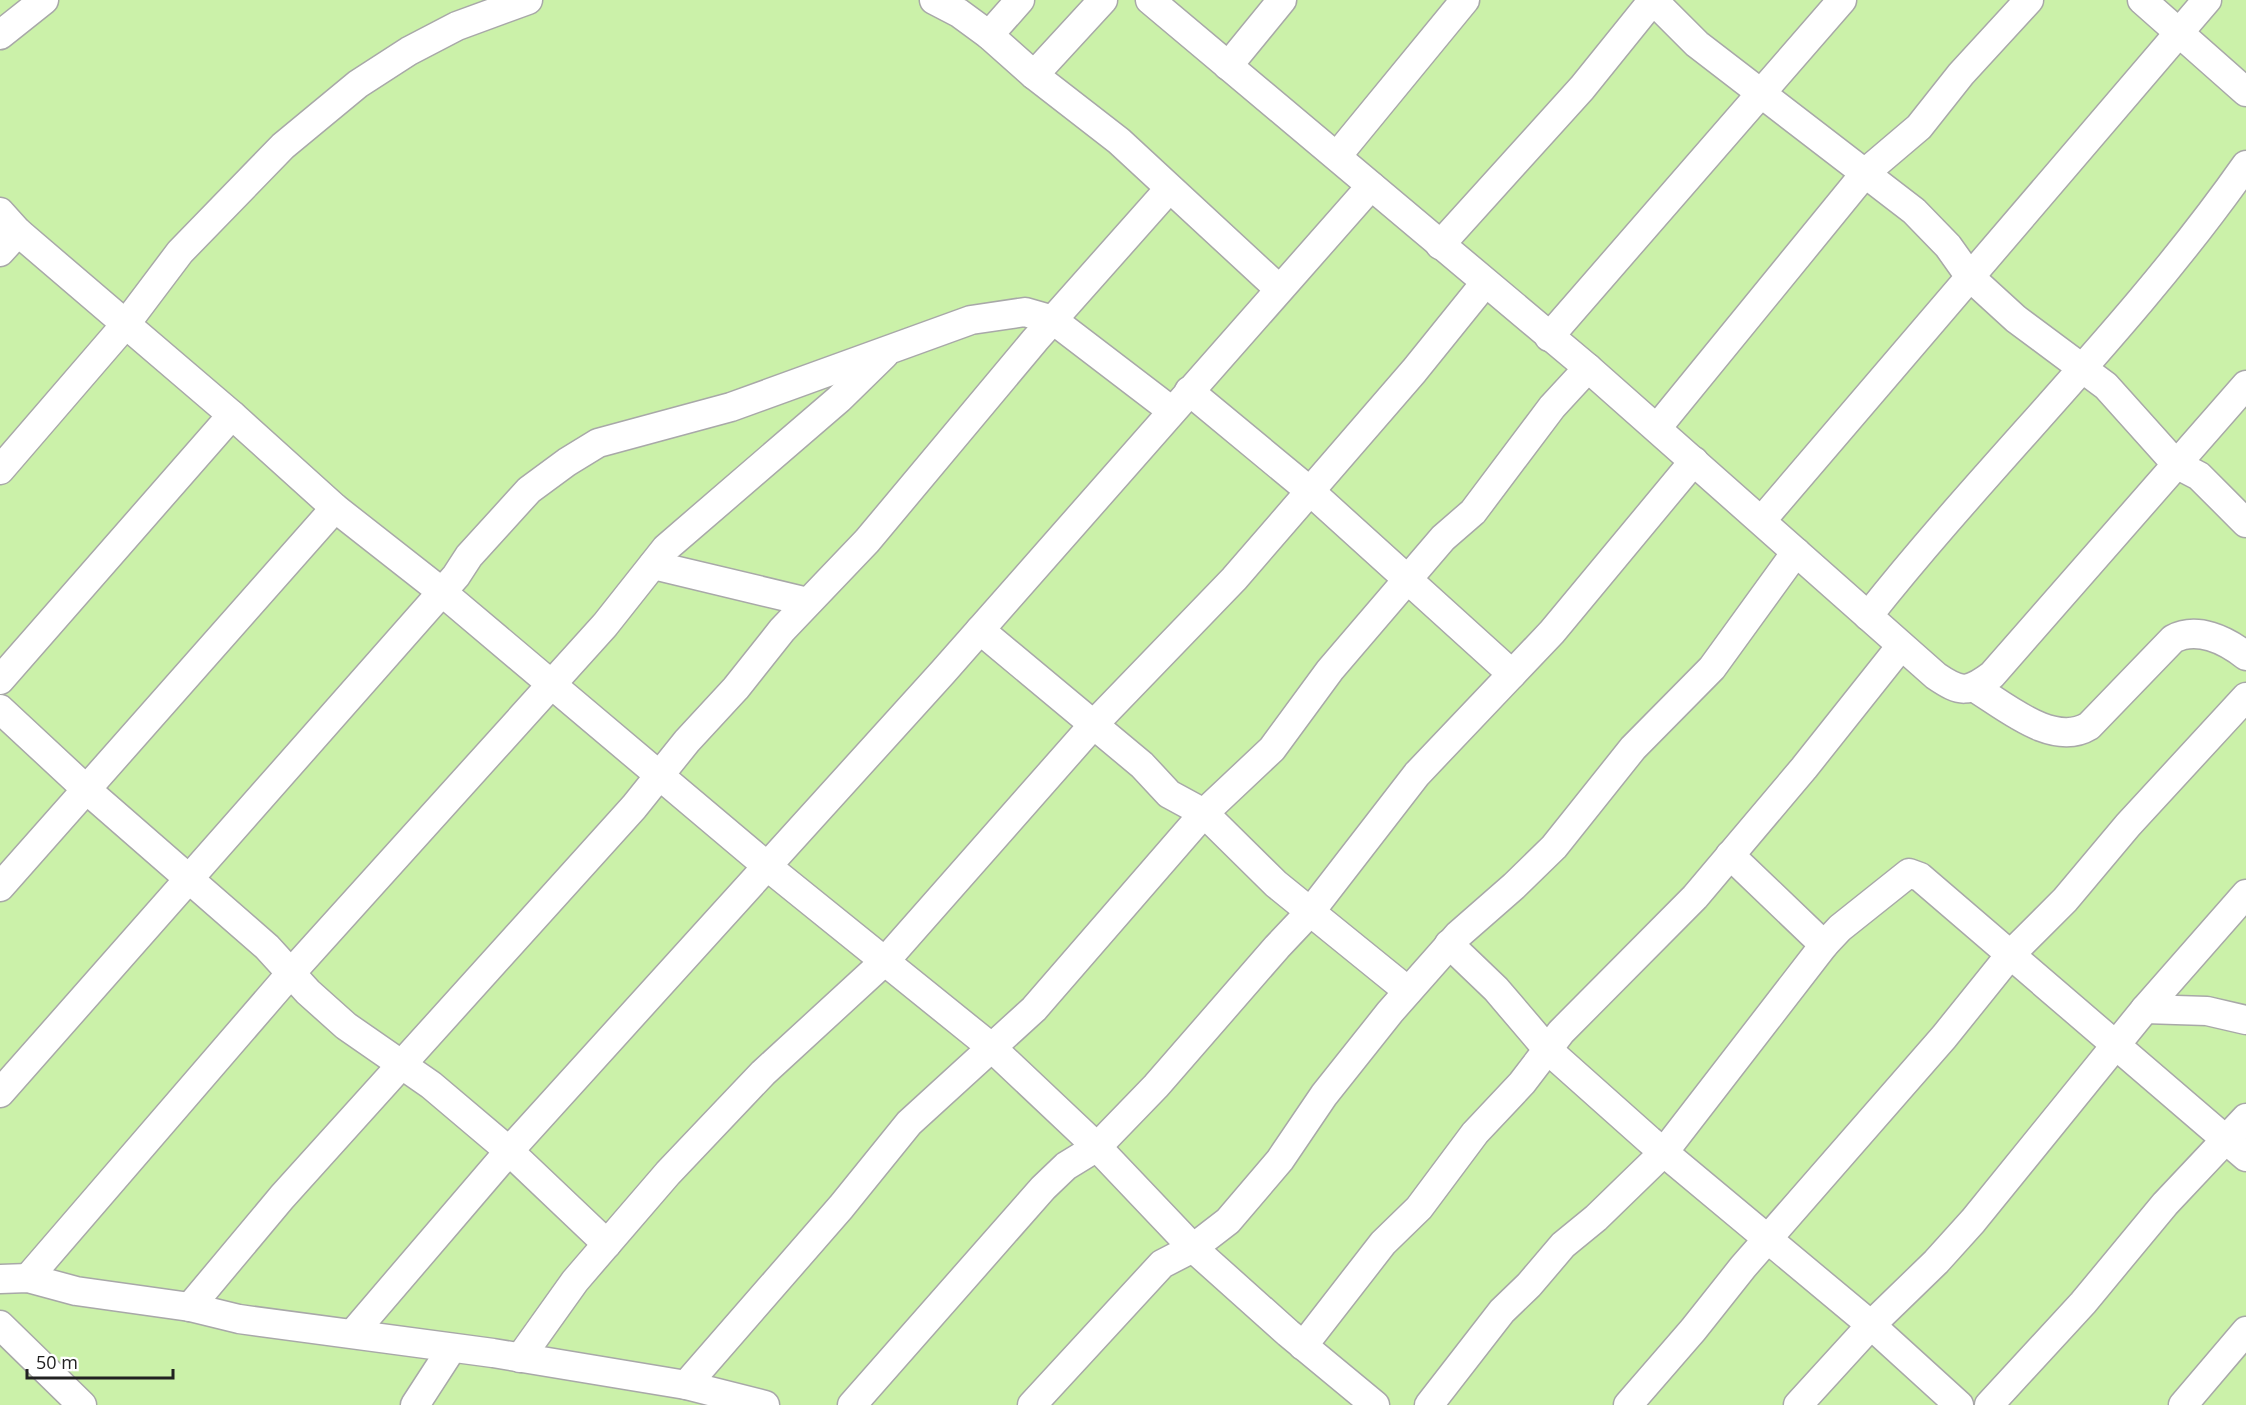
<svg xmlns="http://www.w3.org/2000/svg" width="2246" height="1405" viewBox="0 0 2246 1405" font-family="'Open Sans',sans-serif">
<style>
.grass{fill:#cbf1a9}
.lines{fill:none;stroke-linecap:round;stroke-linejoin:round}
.minor-casing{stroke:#a8a8a8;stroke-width:31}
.minor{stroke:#fff;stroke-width:28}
</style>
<rect width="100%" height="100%" fill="#f3efe7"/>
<!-- grass -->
<rect class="grass" x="0" y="0" width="2246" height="1405"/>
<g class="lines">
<defs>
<g id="minor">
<path d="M934,0L959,13L989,35L1034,75L1119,141L1279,289"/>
<path d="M1150,0L1588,368L1936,676C1961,693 1968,693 1992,675L2246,385"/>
<path d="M1653,0L1697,44L1914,211L1948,246L1970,277L2016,319L2106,386L2176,464L2199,476L2246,523"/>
<path d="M2142,0L2246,92"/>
<path d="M0,35L44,0"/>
<path d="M989,35L1020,0"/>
<path d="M1228,66L1282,0"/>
<path d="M1034,75L1103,0"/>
<path d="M1337,156L1465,0"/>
<path d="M0,212L18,232L232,415L335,508L442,592L768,867L991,1047L1097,1147L1193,1248L1288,1333L1375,1405"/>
<path d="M1440,245L1582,88L1653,0"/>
<path d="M0,252L18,232"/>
<path d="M1549,337L1842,0"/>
<path d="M1189,391L1311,492L1512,674"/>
<path d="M1657,428L1866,172L1919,127L1961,74L2029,0"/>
<path d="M0,470L125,325L180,252L283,146L358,84L409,51L457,26L528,0"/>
<path d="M1762,520L2207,0"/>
<path d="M653,565L808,602"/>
<path d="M1868,616C1990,462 2133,326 2246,165"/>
<path d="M980,630L1142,765L1169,794L1204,813L1276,884L1408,991"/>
<path d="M0,680L232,415"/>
<path d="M1975,688C2005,706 2053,748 2089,726L2173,639C2197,626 2226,640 2246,656"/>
<path d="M0,709L87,790L267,947L308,992L346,1026L431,1085L509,1151L607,1244"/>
<path d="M1730,855L1824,945"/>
<path d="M0,887L335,508"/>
<path d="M1449,944L1496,989L1548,1050L1649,1140L1871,1325L1959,1405"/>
<path d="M2145,1009L2207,1011L2246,1020"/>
<path d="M0,1093L456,576L469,556L529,490L567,462L598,443L731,407L971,320L1025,312L1053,320L1172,411"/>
<path d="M28,1278L291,973L605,625L666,548L839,399L884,355"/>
<path d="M0,1279L28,1278L76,1291L190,1307L239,1319L493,1353L686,1385L765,1405"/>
<path d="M190,1307L282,1197L634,807L687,741L736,688L782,630L867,541L1035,340L1169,189"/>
<path d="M0,1325L82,1405"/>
<path d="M354,1332L509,1151L943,672L1371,186"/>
<path d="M1303,1346L1383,1243L1419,1208L1475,1133L1522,1083L1561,1032L1695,897L1804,768L1901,646"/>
<path d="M520,1358L575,1281L668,1173L763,1073L886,960L1094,724L1234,579L1414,371L1485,283"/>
<path d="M686,1385L841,1207L909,1123L1034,1009L1204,813L1272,749L1330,670L1443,538L1473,512L1552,407L1588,368"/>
<path d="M415,1405L452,1348"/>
<path d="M852,1405L1043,1188L1066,1166L1097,1147L1156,1086L1277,947L1311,911L1417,774L1552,632L1694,461"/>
<path d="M1032,1405L1162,1264L1193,1248L1228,1221L1280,1160L1324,1095L1390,1012L1458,935L1514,886L1554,847L1633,748L1712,668L1796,552"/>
<path d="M1429,1405L1502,1311L1529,1285L1563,1245L1596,1218L1664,1152L1824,945L1840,928L1909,873L1920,877L2246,1157"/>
<path d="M1628,1405L1693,1330L1743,1267L1944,1037L2010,955L2065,900L2128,825L2246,697"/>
<path d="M1798,1405L1871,1325L1936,1262L1973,1221L2145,1009L2246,894"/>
<path d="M1989,1405L2083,1303L2165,1204L2246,1118"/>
<path d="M2183,1405L2246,1331"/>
</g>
</defs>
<!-- minor casing -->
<use href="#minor" class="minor-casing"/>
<!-- minor -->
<use href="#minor" class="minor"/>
</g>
<!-- scale -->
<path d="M27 1369v9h146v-9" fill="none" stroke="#212121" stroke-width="3"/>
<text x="36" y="1369" font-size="18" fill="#212121" stroke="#ffffff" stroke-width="4.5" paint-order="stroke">50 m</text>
</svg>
